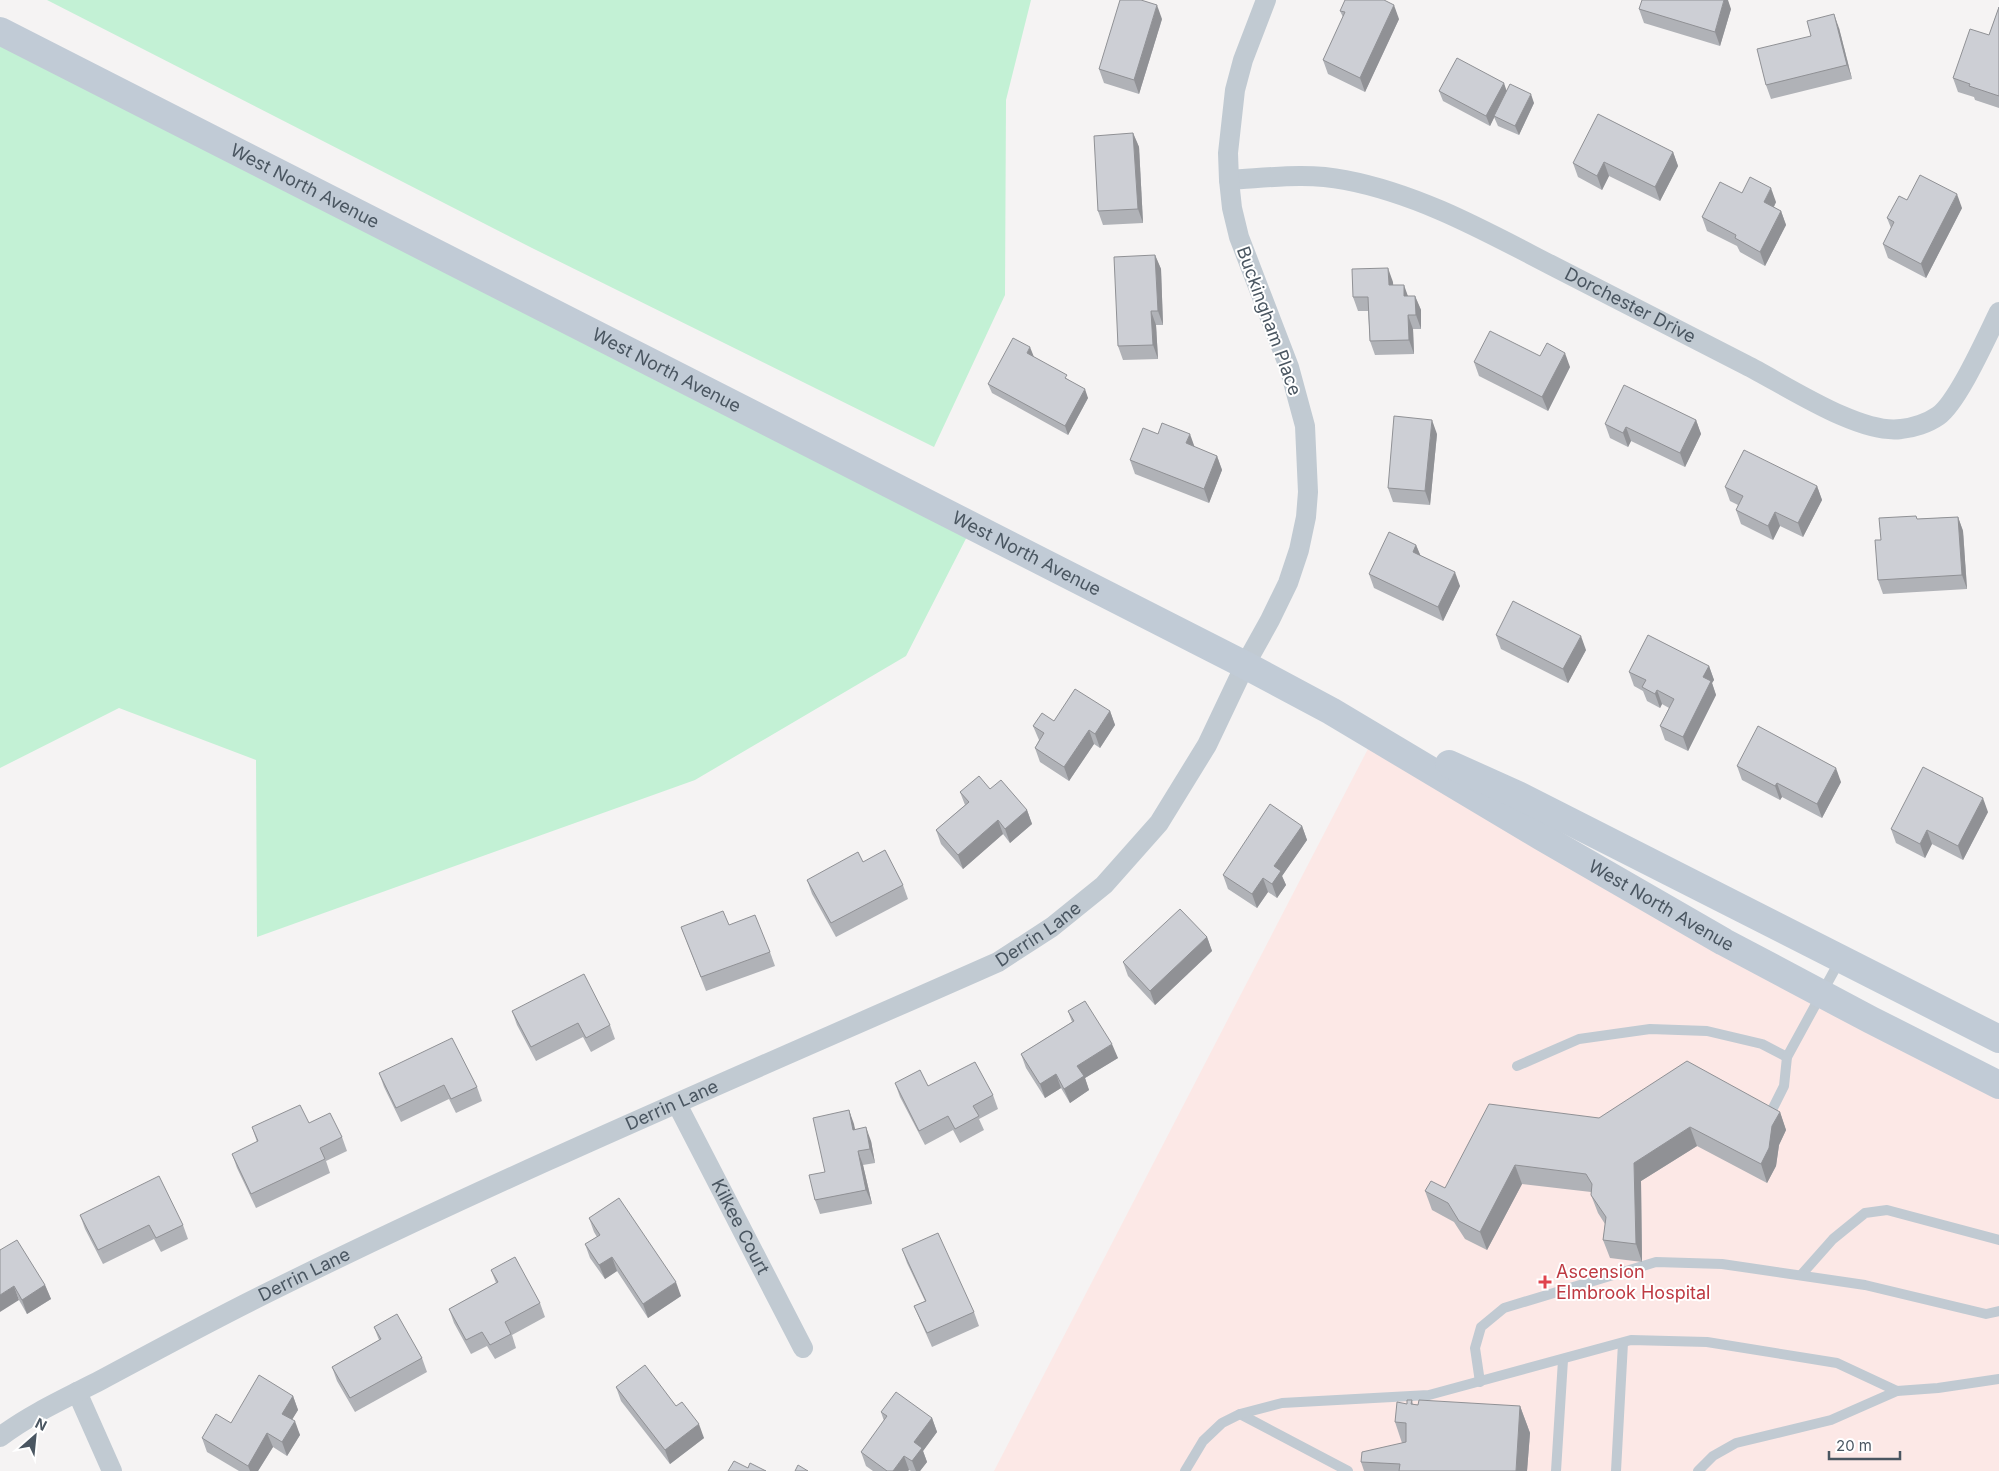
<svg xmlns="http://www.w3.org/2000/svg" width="1999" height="1471" viewBox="0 0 1999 1471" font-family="Inter,sans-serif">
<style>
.medical{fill:#fce8e6}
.green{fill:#c3f1d5}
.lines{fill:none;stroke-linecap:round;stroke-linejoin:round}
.lane{stroke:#c1cad2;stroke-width:10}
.street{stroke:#c1cad2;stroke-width:20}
.secondary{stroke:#c1cbd6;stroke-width:28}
.wall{fill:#b0b2b7}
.shaded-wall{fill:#909195}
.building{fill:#cdcfd5;stroke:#909195}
.health-dot{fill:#e0444e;stroke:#fff;stroke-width:2}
.labels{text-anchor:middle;stroke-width:4;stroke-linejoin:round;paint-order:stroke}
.street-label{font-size:18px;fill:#4a5661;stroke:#fff}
.health-label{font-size:18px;fill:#be3a42;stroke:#fff;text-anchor:start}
</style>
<rect width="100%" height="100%" fill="#f5f3f3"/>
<!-- medical -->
<path class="medical" d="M1371,743L1999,1094V1471H994Z"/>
<!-- green -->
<g class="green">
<path d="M47,0H1031L1006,100L1005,295L934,447L532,248Z"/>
<path d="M0,35L978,515L906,656L695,780L257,937L256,760L119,708L0,768Z"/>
</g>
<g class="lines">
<!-- lane -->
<g class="lane">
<path d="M1517,1066L1579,1039L1650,1029L1707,1031L1762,1044L1787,1057"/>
<path d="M1767,1120L1784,1086L1787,1057L1840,960"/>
<path d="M1801,1275L1833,1239L1865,1213L1887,1210L1999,1240"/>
<path d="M1480,1382L1475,1348L1481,1327L1504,1308L1656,1262L1722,1264L1865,1285L1986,1314L1999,1311"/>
<path d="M1240,1414L1348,1471"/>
<path d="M1185,1471L1203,1441L1222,1423L1240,1414L1282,1403L1429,1395L1631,1340L1707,1342L1837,1363L1897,1391L1938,1388L1999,1379"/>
<path d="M1556,1471L1563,1360"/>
<path d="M1616,1471L1623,1343"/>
<path d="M1698,1471L1713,1456L1736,1443L1831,1420L1897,1391"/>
</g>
<!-- street -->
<g class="street">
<path id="s1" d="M1229,180C1267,178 1307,172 1345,180C1419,194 1485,231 1551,265C1616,298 1681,331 1746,365C1784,384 1859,435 1901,429C1913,428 1928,423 1938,416C1958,402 1987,336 1999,312"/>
<path id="s2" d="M677,1104L803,1348"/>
<path d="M77,1392L112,1471"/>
<path id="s3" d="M0,1437C30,1414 68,1397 101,1380C157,1350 212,1320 269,1292C507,1174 754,1070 998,962L1052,927L1104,885L1159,823L1207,745L1245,665L1270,620L1288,583L1299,550L1306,517L1308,492L1305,426L1289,367L1239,237L1232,208L1229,180L1228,153L1235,90L1243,60L1266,0"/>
</g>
<!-- secondary -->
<g class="secondary">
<path id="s4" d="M0,31L1245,665L1331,711L1542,837L1724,942L1871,1020L1999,1085"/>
<path d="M1449,764L1518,795L1999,1039"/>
</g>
</g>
<!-- wall -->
<g class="wall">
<path d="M1999,7V108L1975,100L1974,97L1958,92L1953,78L1989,35Z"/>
<path d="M1639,9H1731L1720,46L1644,23Z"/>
<path d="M1340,11L1399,19L1365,92L1328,74L1323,60L1343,17Z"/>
<path d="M1162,19L1139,94L1104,83L1099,69Z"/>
<path d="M1839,28L1852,79L1771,99L1766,85L1811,36Z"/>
<path d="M1507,90L1534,103L1519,135L1498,126L1494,117L1490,126L1443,101L1439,91Z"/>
<path d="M1133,133L1139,147L1143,223L1103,225L1098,211Z"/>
<path d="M1673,152L1678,166L1660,201L1609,176L1602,190L1578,177L1573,163Z"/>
<path d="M1742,193L1776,202L1774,207L1781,211L1786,225L1765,266L1740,252L1737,246L1707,231L1702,217Z"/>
<path d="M1907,200L1962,208L1926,278L1888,258L1883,244L1891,228L1887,218Z"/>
<path d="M1155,255L1161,269L1163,325H1156L1158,359L1123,360L1118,346Z"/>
<path d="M1393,282V285L1408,296H1415L1421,310V329H1413L1414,354L1375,355L1370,341L1368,311H1358L1353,297Z"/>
<path d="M1540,356L1570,367L1548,411L1479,376L1474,362Z"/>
<path d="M1034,357L1069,380L1088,398L1068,435L992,393L988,384Z"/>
<path d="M1696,420L1701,434L1685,467L1631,441L1628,447L1610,438L1605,424Z"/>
<path d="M1158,434L1194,447L1217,456L1222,470L1209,503L1135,474L1130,460Z"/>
<path d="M1437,434L1430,505L1393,502L1388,488Z"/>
<path d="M1817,486L1822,500L1803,537L1780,526L1773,540L1741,524L1736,510L1738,505L1730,501L1725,487Z"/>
<path d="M1958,517L1963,531L1967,589L1883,594L1878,580L1881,540L1917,519Z"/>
<path d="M1416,545L1420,555L1460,586L1443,621L1374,588L1369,574Z"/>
<path d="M1496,635L1586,650L1568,683L1501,649Z"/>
<path d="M1709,666L1714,680L1712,683L1716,695L1688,751L1665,740L1660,726L1669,708L1662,704L1660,708L1647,701L1643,691L1634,686L1629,672Z"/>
<path d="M1110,711L1115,725L1100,748L1094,744L1069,781L1040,762L1035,748L1039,740L1033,726L1054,721Z"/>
<path d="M1737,766L1841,782L1822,818L1782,797L1780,800L1742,780Z"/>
<path d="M990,789L1027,810L1032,824L1010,843L1003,834L963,869L941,844L936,830L965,805L960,792Z"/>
<path d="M1988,812L1963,860L1932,844L1925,858L1896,843L1891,829Z"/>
<path d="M1302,826L1307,840L1282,876L1286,885L1277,898L1268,892L1257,908L1228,889L1223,875Z"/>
<path d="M807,880L903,885L908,899L836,937L812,894Z"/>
<path d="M729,925L770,952L775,966L706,991L681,927Z"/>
<path d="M1207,937L1212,951L1155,1005L1128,976L1123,962Z"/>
<path d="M512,1011L610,1025L615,1039L591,1052L583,1037L536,1061L517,1025Z"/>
<path d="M1068,1011L1118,1058L1085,1078L1089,1090L1070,1103L1061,1088L1045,1098L1026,1068L1021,1054L1072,1022Z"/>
<path d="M379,1073L477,1087L482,1101L456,1113L449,1099L401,1122L384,1087Z"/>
<path d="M895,1083L928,1086L993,1095L998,1109L979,1119L984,1130L960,1143L953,1130L925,1145L900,1097Z"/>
<path d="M849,1110L855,1130L871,1141L875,1163L863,1165L872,1204L820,1214L815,1200Z"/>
<path d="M1780,1112L1786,1130L1779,1145L1776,1166L1767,1183L1697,1146L1641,1181L1642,1262L1610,1258L1603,1240L1605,1224L1598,1213L1591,1195V1192L1522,1184L1487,1250L1465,1239L1454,1222L1432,1210L1425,1191L1445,1188L1599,1118Z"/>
<path d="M309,1123L342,1137L347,1151L326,1161L330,1173L256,1208L237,1168L232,1154L257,1142L252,1127Z"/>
<path d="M80,1215L183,1225L188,1239L161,1252L154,1239L103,1264L85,1229Z"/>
<path d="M589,1218L681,1296L648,1318L617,1271L605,1279L590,1258L585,1244L597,1237L594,1232Z"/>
<path d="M902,1249L974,1312L979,1326L932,1347L920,1320L914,1306L925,1301L907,1263Z"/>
<path d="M0,1250L45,1285L51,1299L27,1314L19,1300Z"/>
<path d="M491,1270L540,1303L545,1317L512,1335L516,1348L495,1359L487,1346L471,1354L454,1323L449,1309L496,1283Z"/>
<path d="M374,1327L422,1358L427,1372L355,1412L337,1381L332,1367L379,1340Z"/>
<path d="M616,1387L676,1406L704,1438L670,1464L621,1401Z"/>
<path d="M293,1396L298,1410L292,1419L300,1435L287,1456L273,1447L258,1471H239L207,1452L202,1438L231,1423Z"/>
<path d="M1412,1400L1413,1404L1418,1405L1520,1406L1530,1433L1527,1471H1364L1361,1462L1402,1443L1395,1422L1407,1404Z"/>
<path d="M881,1412L932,1418L937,1432L923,1451L927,1462L920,1471H911L909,1470L908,1471H873L866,1466L861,1452L884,1421Z"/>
</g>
<!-- shaded-wall -->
<g class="shaded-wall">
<path d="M1724,0H1728L1731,9L1720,46L1715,32Z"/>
<path d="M1157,5L1162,19L1139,94L1134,80Z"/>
<path d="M1394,5L1399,19L1365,92L1360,78Z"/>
<path d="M1834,14L1839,28L1852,79L1847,65Z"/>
<path d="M1504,83L1507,92L1490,126L1486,116Z"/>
<path d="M1531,94L1534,103L1519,135L1515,126Z"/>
<path d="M1133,133L1139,147L1143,223L1138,209Z"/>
<path d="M1673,152L1678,166L1660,201L1655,187Z"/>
<path d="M1604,162L1609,176L1602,190L1597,176Z"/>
<path d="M1771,188L1776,202L1769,216L1764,202Z"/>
<path d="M1957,194L1962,208L1926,278L1921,264Z"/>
<path d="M1781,211L1786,225L1765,266L1760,252Z"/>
<path d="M1155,255L1161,269L1163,325L1158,311Z"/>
<path d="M1388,268L1393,282L1394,299L1389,285Z"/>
<path d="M1404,285L1409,299L1404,296Z"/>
<path d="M1415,296L1421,310V329L1416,315Z"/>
<path d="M1151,311L1156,325L1158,359L1153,345Z"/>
<path d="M1408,315L1413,329L1414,354L1409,340Z"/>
<path d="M1030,347L1034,357L1031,363L1027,353Z"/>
<path d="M1565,353L1570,367L1548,411L1542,397Z"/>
<path d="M1085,389L1088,398L1068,435L1065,426Z"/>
<path d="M1432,420L1437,434L1430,505L1425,491Z"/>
<path d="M1696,420L1701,434L1685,467L1680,453Z"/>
<path d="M1626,427L1631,441L1628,447L1623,433Z"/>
<path d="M1190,434L1195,448L1186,443Z"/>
<path d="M1217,456L1222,470L1209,503L1204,489Z"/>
<path d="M1817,486L1822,500L1803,537L1798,523Z"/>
<path d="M1775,512L1780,526L1773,540L1768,526Z"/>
<path d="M1958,517L1963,531L1967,589L1962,575Z"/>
<path d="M1416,545L1422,559L1413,552Z"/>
<path d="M1455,572L1460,586L1443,621L1438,607Z"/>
<path d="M1581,636L1586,650L1568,683L1563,669Z"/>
<path d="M1709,666L1714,680L1712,683L1716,695L1688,751L1683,737L1703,677Z"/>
<path d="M1657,690L1662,704L1660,708L1655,694Z"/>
<path d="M1110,711L1115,725L1100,748L1095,734Z"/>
<path d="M1089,730L1094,744L1069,781L1064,767Z"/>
<path d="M1836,768L1841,782L1822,818L1817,804Z"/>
<path d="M1777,783L1782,797L1780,800L1775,786Z"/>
<path d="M1983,798L1988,812L1963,860L1958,846Z"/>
<path d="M1027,810L1032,824L1010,843L1005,829Z"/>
<path d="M998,820L1003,834L963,869L958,855Z"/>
<path d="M1302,826L1307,840L1282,876L1286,885L1277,898L1272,884L1274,866Z"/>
<path d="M1927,830L1932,844L1925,858L1920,844Z"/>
<path d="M1263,878L1268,892L1257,908L1252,894Z"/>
<path d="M1207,937L1212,951L1155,1005L1150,991Z"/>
<path d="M1112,1044L1118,1058L1085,1078L1089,1090L1070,1103L1064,1089L1077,1066Z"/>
<path d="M1056,1074L1061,1088L1045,1098L1040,1084Z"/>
<path d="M849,1110L854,1124L858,1144L853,1130Z"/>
<path d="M1780,1112L1786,1130L1779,1145L1776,1166L1767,1183L1761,1164L1772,1126Z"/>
<path d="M866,1127L871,1141L875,1163L870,1149Z"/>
<path d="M1690,1127L1697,1146L1641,1181L1642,1262L1636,1244L1634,1163Z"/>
<path d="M858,1151L863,1165L872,1204L866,1190Z"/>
<path d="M1515,1165L1522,1184L1487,1250L1480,1232Z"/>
<path d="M612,1257L617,1271L605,1279L599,1265Z"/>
<path d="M676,1282L681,1296L648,1318L643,1304Z"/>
<path d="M45,1285L51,1299L27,1314L22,1300Z"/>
<path d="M14,1286L19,1300L0,1312V1295Z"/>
<path d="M293,1396L298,1410L287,1428L282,1414Z"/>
<path d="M1520,1406L1530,1433L1527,1471H1516Z"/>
<path d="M932,1418L937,1432L923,1451L927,1462L920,1471H916L912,1461L914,1442Z"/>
<path d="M295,1421L300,1435L287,1456L282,1442Z"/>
<path d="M699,1424L704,1438L670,1464L665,1450Z"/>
<path d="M267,1433L273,1447L258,1471H250L248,1466Z"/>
<path d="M904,1456L909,1470L908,1471H893Z"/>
</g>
<!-- building -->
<g class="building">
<path d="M1120,0H1141L1157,5L1134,80L1099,69Z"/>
<path d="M1345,0H1384L1394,5L1360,78L1323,60L1345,12L1340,11Z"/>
<path d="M1642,0H1724L1715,32L1639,9Z"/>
<path d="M1999,7V96L1969,86L1970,84L1953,78L1970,29L1989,35Z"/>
<path d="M1834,14L1847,65L1766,85L1757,49L1811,36L1807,21Z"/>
<path d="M1457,58L1504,83L1486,116L1439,91Z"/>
<path d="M1510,84L1531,94L1515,126L1494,116Z"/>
<path d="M1598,114L1673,152L1655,187L1604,162L1597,176L1573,163Z"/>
<path d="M1133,133L1138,209L1098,211L1094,136Z"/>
<path d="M1920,175L1957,194L1921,264L1883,244L1894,222L1887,218L1899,196L1907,200Z"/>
<path d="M1750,177L1771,188L1764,202L1781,211L1760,252L1735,238L1736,235L1702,217L1720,182L1742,193Z"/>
<path d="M1155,255L1158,311H1151L1153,345L1118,346L1114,257Z"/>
<path d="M1388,268L1389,285H1404V296H1415L1416,315H1408L1409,340L1370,341L1368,297H1353L1352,269Z"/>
<path d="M1490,331L1540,356L1547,343L1565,353L1542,397L1474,362Z"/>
<path d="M1013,338L1030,347L1027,353L1067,375L1065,378L1085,389L1065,426L988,384Z"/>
<path d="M1624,385L1696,420L1680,453L1626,427L1623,433L1605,424Z"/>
<path d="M1394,416L1432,420L1425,491L1388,488Z"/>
<path d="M1162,423L1190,434L1186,443L1217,456L1204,489L1130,460L1143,428L1158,434Z"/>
<path d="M1744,450L1817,486L1798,523L1775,512L1768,526L1736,510L1743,496L1725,487Z"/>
<path d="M1916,516L1917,519L1958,517L1962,575L1878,580L1875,540H1881L1879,518Z"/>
<path d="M1389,532L1416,545L1413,552L1455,572L1438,607L1369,574Z"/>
<path d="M1513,601L1581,636L1563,669L1496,635Z"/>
<path d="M1648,635L1709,666L1703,677L1711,681L1683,737L1660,726L1674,699L1657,690L1655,694L1642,687L1646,680L1629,672Z"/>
<path d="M1075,689L1110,711L1095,734L1089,730L1064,767L1035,748L1044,733L1033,726L1042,713L1054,721Z"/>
<path d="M1758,726L1836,768L1817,804L1777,783L1775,786L1737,766Z"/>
<path d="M1923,767L1983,798L1958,846L1927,830L1920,844L1891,829Z"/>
<path d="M979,776L990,789L1001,780L1027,810L1005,829L998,820L958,855L936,830L969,802L960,792Z"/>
<path d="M1270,804L1302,826L1274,866L1281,871L1272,884L1263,878L1252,894L1223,875Z"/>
<path d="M885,850L903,885L831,923L807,880L858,852L863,862Z"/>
<path d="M1180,909L1207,937L1150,991L1123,962Z"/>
<path d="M723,911L729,925L755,915L770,952L701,977L681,927Z"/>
<path d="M584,974L610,1025L586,1038L578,1023L531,1047L512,1011Z"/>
<path d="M1085,1001L1112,1044L1077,1066L1084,1076L1064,1089L1056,1074L1040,1084L1021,1054L1074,1021L1068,1011Z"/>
<path d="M452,1038L477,1087L451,1099L444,1085L396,1108L379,1073Z"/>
<path d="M1687,1061L1780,1112L1772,1126L1769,1148L1761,1164L1690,1127L1634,1163L1636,1244L1603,1240L1606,1217L1591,1195L1592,1184L1586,1174L1515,1165L1480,1232L1459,1221L1448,1203L1425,1191L1431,1181L1445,1188L1489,1104L1599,1118Z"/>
<path d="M975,1062L993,1095L973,1106L979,1116L955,1129L948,1116L919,1131L895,1083L920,1070L928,1086Z"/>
<path d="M300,1105L309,1123L330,1113L342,1137L320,1148L325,1159L251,1194L232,1154L258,1141L252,1127Z"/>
<path d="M849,1110L853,1130L866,1127L870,1149L858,1151L866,1190L815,1200L809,1175L825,1172L813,1118Z"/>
<path d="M159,1176L183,1225L156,1238L149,1225L98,1250L80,1215Z"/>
<path d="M619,1198L676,1282L643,1304L612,1257L599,1265L585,1244L600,1235L589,1218Z"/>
<path d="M938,1233L974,1312L927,1333L914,1306L926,1301L902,1249Z"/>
<path d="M17,1240L45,1285L22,1300L14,1286L0,1295V1250Z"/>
<path d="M515,1257L540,1303L505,1322L511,1334L490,1345L482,1332L466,1340L449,1309L498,1282L491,1270Z"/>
<path d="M397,1314L422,1358L350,1398L332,1367L381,1339L374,1327Z"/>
<path d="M645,1365L676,1406L682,1402L699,1424L665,1450L616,1387Z"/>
<path d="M259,1375L293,1396L282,1414L295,1421L282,1442L267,1433L248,1466L202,1438L216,1414L231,1423Z"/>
<path d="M896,1392L932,1418L914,1442L922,1448L912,1461L904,1456L893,1471H887L861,1452L887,1416L881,1412Z"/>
<path d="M1407,1400H1412L1411,1404L1418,1405L1419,1400L1520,1406L1516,1471H1399L1400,1464L1361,1462L1362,1452L1406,1442V1423L1395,1422L1397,1402L1407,1404Z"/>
<path d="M734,1461L748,1468L750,1463L766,1471H728Z"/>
<path d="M798,1465L808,1471H795Z"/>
</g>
<!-- markers -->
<path class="health-dot" d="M1542.5 1274.5h5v5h5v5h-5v5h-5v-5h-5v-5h5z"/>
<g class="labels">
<!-- street labels -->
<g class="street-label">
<text dy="6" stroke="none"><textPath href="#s4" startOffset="342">West North Avenue</textPath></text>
<text dy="6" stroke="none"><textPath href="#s1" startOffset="429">Dorchester Drive</textPath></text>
<text transform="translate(1269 321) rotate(70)" y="6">Buckingham Place</text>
<text dy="6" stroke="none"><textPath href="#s4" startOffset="748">West North Avenue</textPath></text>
<text dy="6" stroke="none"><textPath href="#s4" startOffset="1152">West North Avenue</textPath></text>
<text dy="6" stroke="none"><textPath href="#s4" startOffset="1878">West North Avenue</textPath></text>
<text dy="6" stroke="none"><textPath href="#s3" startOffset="1155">Derrin Lane</textPath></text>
<text dy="6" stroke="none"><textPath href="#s3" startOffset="750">Derrin Lane</textPath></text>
<text dy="6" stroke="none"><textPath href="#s2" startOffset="138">Kilkee Court</textPath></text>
<text dy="6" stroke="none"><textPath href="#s3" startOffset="345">Derrin Lane</textPath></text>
</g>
<!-- health labels -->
<g class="health-label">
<text x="1556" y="1278">Ascension<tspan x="1556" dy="21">Elmbrook Hospital</tspan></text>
</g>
</g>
<!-- north arrow -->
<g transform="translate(35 1436) rotate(27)" stroke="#ffffff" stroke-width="4" paint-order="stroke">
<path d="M0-4L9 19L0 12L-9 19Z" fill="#4a5661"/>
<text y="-8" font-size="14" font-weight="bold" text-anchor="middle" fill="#4a5661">N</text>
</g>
<!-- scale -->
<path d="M1829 1451v8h71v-8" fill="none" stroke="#4a5661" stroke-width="2.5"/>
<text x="1836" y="1451" font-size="15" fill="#4a5661" stroke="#ffffff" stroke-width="4" paint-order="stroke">20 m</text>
</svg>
